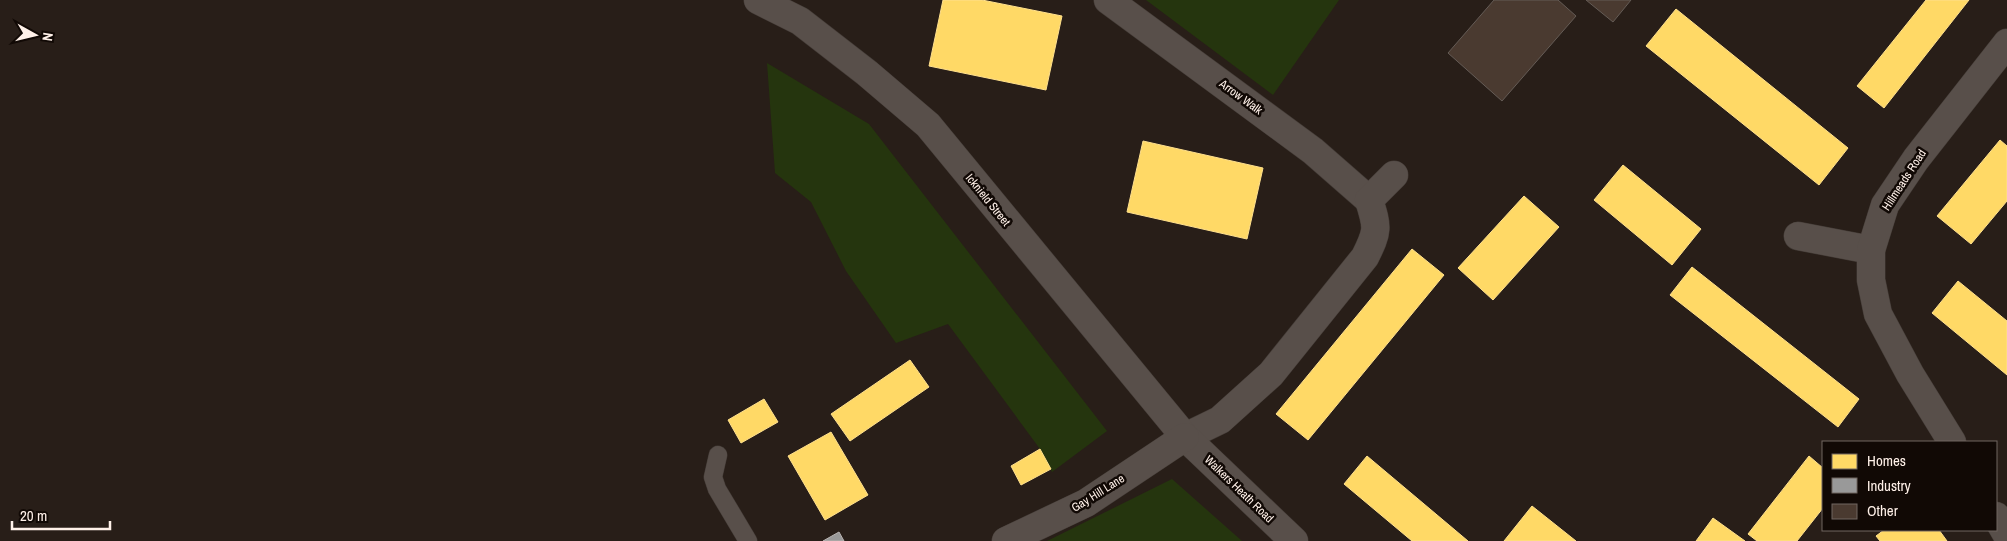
<svg xmlns="http://www.w3.org/2000/svg" width="2007" height="541" viewBox="0 0 2007 541" font-family="'Archivo Narrow',sans-serif">
<style>
.green{fill:#25350e}
.homes{fill:#ffd966;stroke:#ffe08d}
.industry{fill:#999;stroke:#b8b3b1}
.building{fill:#4a3a30;stroke:#655c56}
.lines{fill:none;stroke-linecap:round;stroke-linejoin:round}
.service-casing{stroke:#433b36;stroke-width:19}
.minor-casing{stroke:#433b36;stroke-width:29}
.tertiary-casing{stroke:#433b36;stroke-width:29}
.service{stroke:#584f4a;stroke-width:18}
.minor{stroke:#584f4a;stroke-width:28}
.tertiary{stroke:#584f4a;stroke-width:28}
.labels{text-anchor:middle;stroke-width:5;stroke-linejoin:round;paint-order:stroke}
.street-label{font-size:12px;fill:#fff1e9;stroke:#110905}
</style>
<rect width="100%" height="100%" fill="#281e18"/>
<!-- green -->
<g class="green">
<path d="M1146,0H1339L1273,95Z"/>
<path d="M767,63L869,124L1107,431L1052,472L1040,449L948,324L896,343L846,271L811,202L775,173Z"/>
<path d="M1172,479L1242,541H1047Z"/>
</g>
<!-- homes -->
<g class="homes">
<path d="M943,0H982L1062,16L1046,90L929,66Z"/>
<path d="M1926,0H1969L1884,108L1857,86Z"/>
<path d="M1676,9L1848,148L1819,185L1646,46Z"/>
<path d="M2000,140L2007,146V201L1971,244L1937,216Z"/>
<path d="M1143,141L1263,168L1247,239L1127,212Z"/>
<path d="M1623,165L1701,229L1672,265L1594,200Z"/>
<path d="M1524,196L1559,227L1493,300L1458,268Z"/>
<path d="M1412,249L1444,275L1308,440L1276,414Z"/>
<path d="M1692,267L1859,399L1838,427L1670,295Z"/>
<path d="M1958,281L2007,321V375L1932,313Z"/>
<path d="M910,360L929,387L850,441L831,414Z"/>
<path d="M764,399L778,422L741,443L728,420Z"/>
<path d="M831,432L868,495L825,520L788,456Z"/>
<path d="M1040,449L1051,469L1021,485L1011,466Z"/>
<path d="M1367,456L1468,541H1412L1344,484Z"/>
<path d="M1809,456L1823,468V508L1797,541H1757L1748,534Z"/>
<path d="M1532,506L1576,541H1504Z"/>
<path d="M1713,518L1745,541H1696Z"/>
<path d="M1884,530H1939L1947,541H1880L1876,536Z"/>
</g>
<!-- industry -->
<path class="industry" d="M839,532L844,541H823Z"/>
<!-- building -->
<g class="building">
<path d="M1494,0H1558L1576,16L1502,101L1448,53Z"/>
<path d="M1586,0H1631L1613,22Z"/>
</g>
<g class="lines">
<defs>
<path id="service" d="M718,455L713,477L717,489L748,541"/>
<g id="minor">
<path d="M1108,0L1313,151L1369,200"/>
<path d="M1798,236L1871,250"/>
<path d="M1185,437L1220,420L1271,374L1365,257C1378,231 1378,228 1369,200L1394,175"/>
<path d="M1952,442L1910,374L1878,314L1871,280V250L1885,205L1916,159L2007,43"/>
<path d="M1996,516L2007,535"/>
</g>
<g id="tertiary">
<path d="M758,0L800,21L867,73L928,125L1185,437L1294,541"/>
<path d="M1006,541L1086,503L1185,437"/>
</g>
</defs>
<!-- service casing -->
<use href="#service" class="service-casing"/>
<!-- minor casing -->
<use href="#minor" class="minor-casing"/>
<!-- tertiary casing -->
<use href="#tertiary" class="tertiary-casing"/>
<!-- service -->
<use href="#service" class="service"/>
<!-- minor -->
<use href="#minor" class="minor"/>
<!-- tertiary -->
<use href="#tertiary" class="tertiary"/>
</g>
<g class="labels">
<!-- street labels -->
<g class="street-label">
<text transform="translate(1241 97) rotate(36)" y="4">Arrow Walk</text>
<text transform="translate(1904 180) rotate(-57)" y="4">Hillmeads Road</text>
<text transform="translate(988 200) rotate(51)" y="4">Icknield Street</text>
<text transform="translate(1239 489) rotate(44)" y="4">Walkers Heath Road</text>
<text transform="translate(1098 493) rotate(-32)" y="4">Gay Hill Lane</text>
</g>
</g>
<!-- legend -->
<rect x="1822" y="441" width="175" height="90" fill="#110905" stroke="#706660"/>
<rect x="1832" y="454" width="25" height="15" fill="#ffd966" stroke="#706660"/>
<text x="1867" y="466" font-size="15" fill="#fff1e9">Homes</text>
<rect x="1832" y="478" width="25" height="15" fill="#999999" stroke="#706660"/>
<text x="1867" y="491" font-size="15" fill="#fff1e9">Industry</text>
<rect x="1832" y="504" width="25" height="15" fill="#4a3a30" stroke="#706660"/>
<text x="1867" y="516" font-size="15" fill="#fff1e9">Other</text>
<!-- north arrow -->
<g transform="translate(35 35) rotate(98)" stroke="#110905" stroke-width="4" paint-order="stroke">
<path d="M0-4L9 19L0 12L-9 19Z" fill="#fff1e9"/>
<text y="-8" font-size="14" font-weight="bold" text-anchor="middle" fill="#fff1e9">N</text>
</g>
<!-- scale -->
<path d="M12 521v8h98v-8" fill="none" stroke="#fff1e9" stroke-width="2.5"/>
<text x="20" y="521" font-size="15" fill="#fff1e9" stroke="#110905" stroke-width="4" paint-order="stroke">20 m</text>
</svg>
